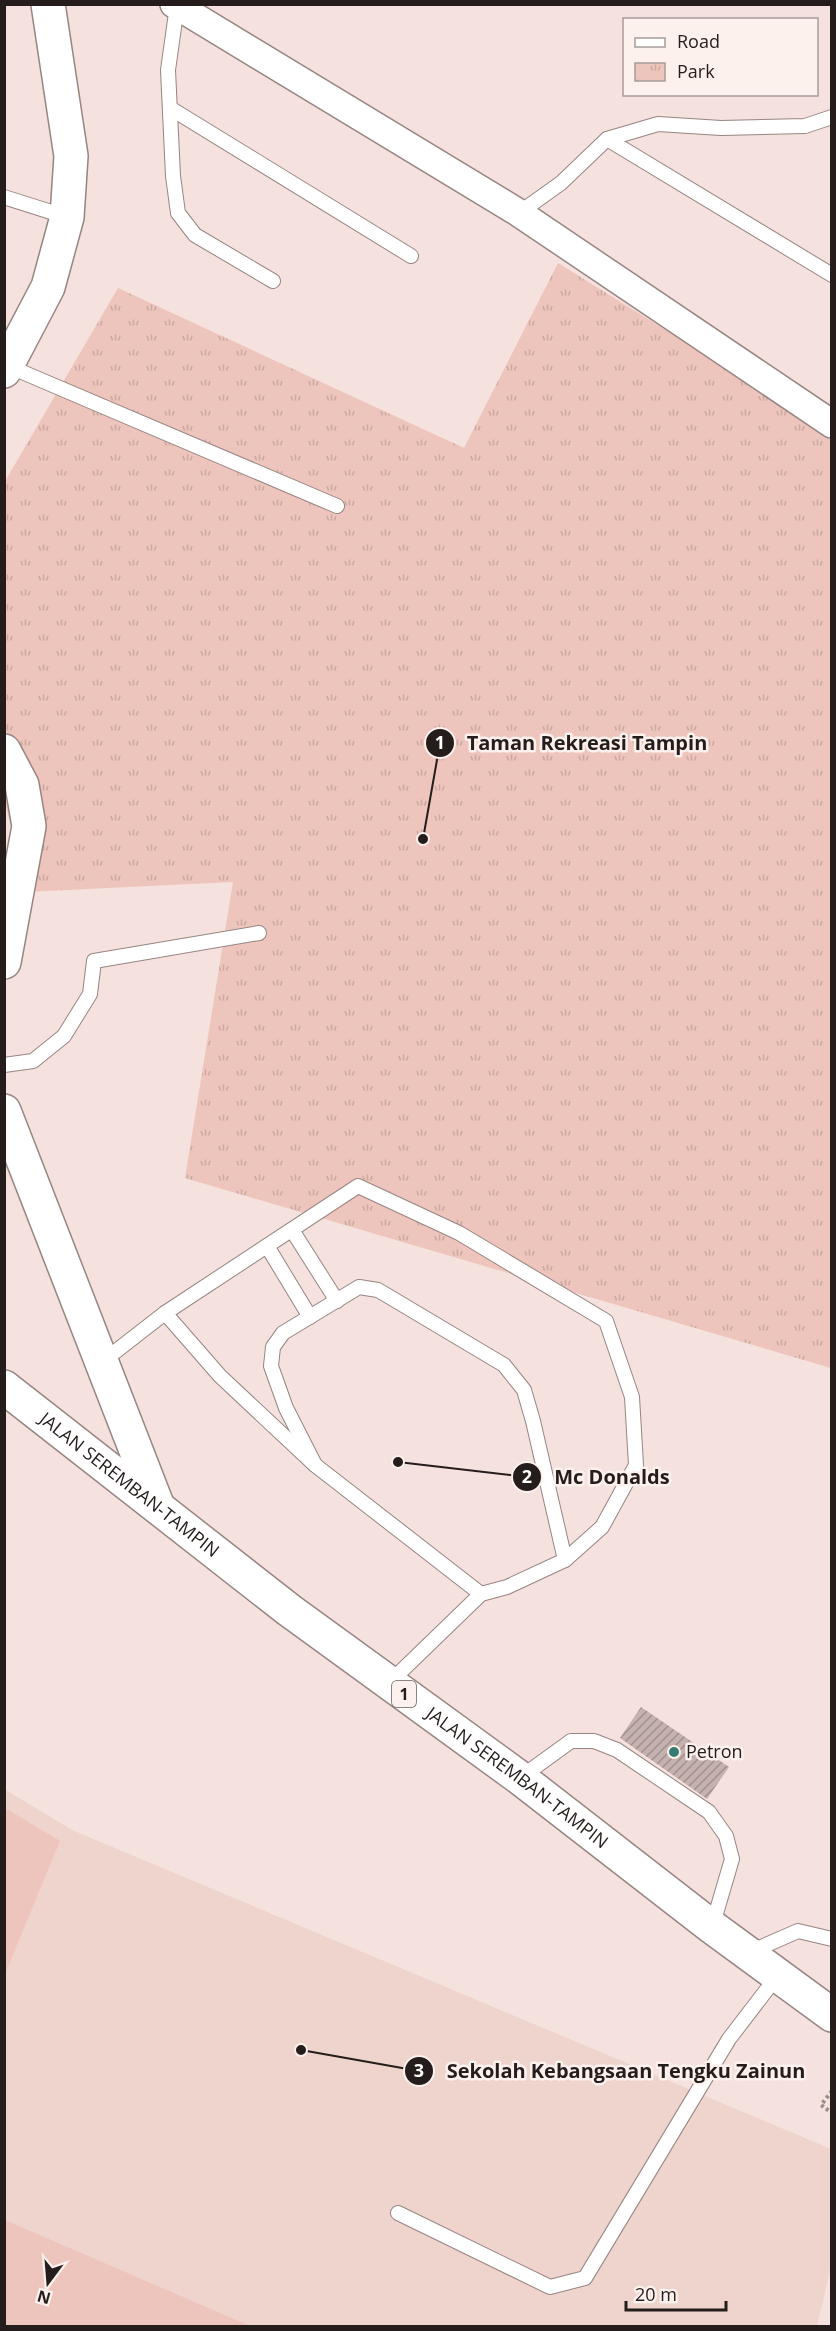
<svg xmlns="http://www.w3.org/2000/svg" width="836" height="2331" viewBox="0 0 836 2331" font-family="'Open Sans',sans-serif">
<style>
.built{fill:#efd3cd}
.park{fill:url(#park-tufts)}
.garden{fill:#edc5bc}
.building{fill:url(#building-hatch)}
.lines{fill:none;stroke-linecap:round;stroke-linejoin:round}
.service-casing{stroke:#978581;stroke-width:16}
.minor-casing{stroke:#978581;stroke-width:30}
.tertiary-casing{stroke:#978581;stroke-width:36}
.trunk-casing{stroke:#978581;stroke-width:36}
.path{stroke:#9a8c88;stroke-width:4;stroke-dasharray:3 3;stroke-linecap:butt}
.service{stroke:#fff;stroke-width:14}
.minor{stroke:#fff;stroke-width:27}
.tertiary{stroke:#fff;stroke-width:33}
.trunk{stroke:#fff;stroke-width:33}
.poi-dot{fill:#377c72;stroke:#fdf1ee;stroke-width:2}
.labels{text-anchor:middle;stroke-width:5;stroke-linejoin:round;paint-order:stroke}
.shield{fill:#fdf1ee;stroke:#655d5a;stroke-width:1.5}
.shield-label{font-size:16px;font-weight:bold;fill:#241d1b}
.street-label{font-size:18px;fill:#241d1b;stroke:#fdf1ee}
.poi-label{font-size:18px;fill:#241d1b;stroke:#fdf1ee;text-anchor:start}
.leader{fill:none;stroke:#241d1b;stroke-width:2}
.callout-dot{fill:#241d1b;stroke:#fdf1ee;stroke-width:2}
.mark-label{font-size:18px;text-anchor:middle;font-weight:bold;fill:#fff}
.callout-label{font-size:20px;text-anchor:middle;font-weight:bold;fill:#241d1b;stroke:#fdf1ee;stroke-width:5;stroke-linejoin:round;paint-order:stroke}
</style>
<defs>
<pattern id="park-tufts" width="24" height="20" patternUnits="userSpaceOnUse" patternTransform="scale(1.5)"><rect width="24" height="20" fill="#edc5bc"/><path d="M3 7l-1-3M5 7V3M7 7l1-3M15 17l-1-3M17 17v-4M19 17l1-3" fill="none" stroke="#cba9a1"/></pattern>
<pattern id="building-hatch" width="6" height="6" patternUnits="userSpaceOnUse" patternTransform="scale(1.5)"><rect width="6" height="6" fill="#c5b2ae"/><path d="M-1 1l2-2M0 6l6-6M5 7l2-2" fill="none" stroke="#a0908d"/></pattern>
</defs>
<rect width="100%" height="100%" fill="#f5e1dd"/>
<!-- built -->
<path class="built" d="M4,1789L72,1830L831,2149V2266L817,2326H5Z"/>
<!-- park -->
<path class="park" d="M558,263L831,433V1368L185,1178L233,882L26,892L4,797V483L118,288L464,448Z"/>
<!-- garden -->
<g class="garden">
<path d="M5,1808L60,1841L5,1974Z"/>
<path d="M5,2220L250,2326H5Z"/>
</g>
<!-- building -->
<path class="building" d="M641,1707L729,1767L707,1799L620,1738Z"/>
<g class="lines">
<defs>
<g id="service">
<path d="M177,6L168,70L173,176L178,213L195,235L273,281"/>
<path d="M170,108L411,256"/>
<path d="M607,139L832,275"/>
<path d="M4,197L67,217"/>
<path d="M519,213L561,183L607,139L658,124L721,128L805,126L832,117"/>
<path d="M8,366L337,506"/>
<path d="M4,1065L33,1061L64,1036L90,994L94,961L259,933"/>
<path d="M292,1230L337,1301"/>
<path d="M267,1246L310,1317"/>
<path d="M165,1313L220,1376L315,1465L481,1594L389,1683"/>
<path d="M102,1362L165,1313L358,1186L459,1233L606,1321L632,1397L636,1465L602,1527L565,1560L507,1587L481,1594"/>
<path d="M315,1465L286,1408L271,1366L273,1347L283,1333L359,1287L378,1290L504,1365L524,1390L533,1421L565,1560"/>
<path d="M520,1778L571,1741H594L617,1750L709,1812L726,1836L732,1859L712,1927"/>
<path d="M750,1952L798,1931L832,1939"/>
<path d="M398,2213L550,2287L585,2278L729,2039L778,1975"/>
</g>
<path id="minor" d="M174,4L519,213L832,424"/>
<g id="tertiary">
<path d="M4,371L48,287L67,217L71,156L48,4"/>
<path d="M4,751L22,785L29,826L4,962"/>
<path d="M4,1111L158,1507"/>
</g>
<g id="trunk">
<path id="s1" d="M4,1387L289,1610L520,1778L712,1927L832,2015"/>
</g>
</defs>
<!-- service casing -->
<use href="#service" class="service-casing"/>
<!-- minor casing -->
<use href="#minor" class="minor-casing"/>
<!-- tertiary casing -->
<use href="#tertiary" class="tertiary-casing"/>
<!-- trunk casing -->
<use href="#trunk" class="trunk-casing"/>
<!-- path -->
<path class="path" d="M832,2091L821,2105L832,2113"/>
<!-- service -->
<use href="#service" class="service"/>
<!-- minor -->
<use href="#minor" class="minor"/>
<!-- tertiary -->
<use href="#tertiary" class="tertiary"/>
<!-- trunk -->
<use href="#trunk" class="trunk"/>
</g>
<!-- markers -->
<circle class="poi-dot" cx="674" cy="1752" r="6"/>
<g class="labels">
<!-- shield labels -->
<rect class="shield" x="392" y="1681" width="24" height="26" rx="4.5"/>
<g class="shield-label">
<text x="404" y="1700">1</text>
</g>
<!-- street labels -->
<g class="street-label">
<text dy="6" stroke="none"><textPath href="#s1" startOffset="159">JALAN SEREMBAN-TAMPIN</textPath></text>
<text dy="6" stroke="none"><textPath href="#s1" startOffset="645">JALAN SEREMBAN-TAMPIN</textPath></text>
</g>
<!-- poi labels -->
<g class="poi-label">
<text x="686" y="1758">Petron</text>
</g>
</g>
<!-- callouts -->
<path class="leader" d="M423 839L440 743M398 1462L527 1477M301 2050L419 2071"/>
<g class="callout-dot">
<circle cx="423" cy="839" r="6"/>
<circle cx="398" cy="1462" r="6"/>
<circle cx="301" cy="2050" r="6"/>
<circle cx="440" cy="743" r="15"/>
<circle cx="527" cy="1477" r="15"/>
<circle cx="419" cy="2071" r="15"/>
</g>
<g class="mark-label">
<text x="440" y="749">1</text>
<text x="527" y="1483">2</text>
<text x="419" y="2077">3</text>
</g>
<g class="callout-label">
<text x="587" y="750">Taman Rekreasi Tampin</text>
<text x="612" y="1484">Mc Donalds</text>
<text x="626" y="2078">Sekolah Kebangsaan Tengku Zainun</text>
</g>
<!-- border -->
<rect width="836" height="2331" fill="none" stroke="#241d1b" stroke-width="12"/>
<!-- legend -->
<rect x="623" y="18" width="195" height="78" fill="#fdf1ee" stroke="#a69c9a" stroke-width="1.5"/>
<rect x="635" y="38" width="30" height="9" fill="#ffffff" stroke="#a69c9a" stroke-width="1.5"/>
<text x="677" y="48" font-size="18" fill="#241d1b">Road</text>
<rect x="635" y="63" width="30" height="18" fill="url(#park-tufts)" stroke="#a69c9a" stroke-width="1.5"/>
<text x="677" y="78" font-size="18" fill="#241d1b">Park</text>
<!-- north arrow -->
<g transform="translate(48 2283) rotate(196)" stroke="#fdf1ee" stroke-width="4.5" paint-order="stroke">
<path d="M0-4.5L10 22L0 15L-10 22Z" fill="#241d1b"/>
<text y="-9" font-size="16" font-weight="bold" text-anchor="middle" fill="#241d1b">N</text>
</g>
<!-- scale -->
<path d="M626 2301v9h100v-9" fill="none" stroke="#241d1b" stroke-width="3"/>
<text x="635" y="2301" font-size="18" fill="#241d1b" stroke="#fdf1ee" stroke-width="4.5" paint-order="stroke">20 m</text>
</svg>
